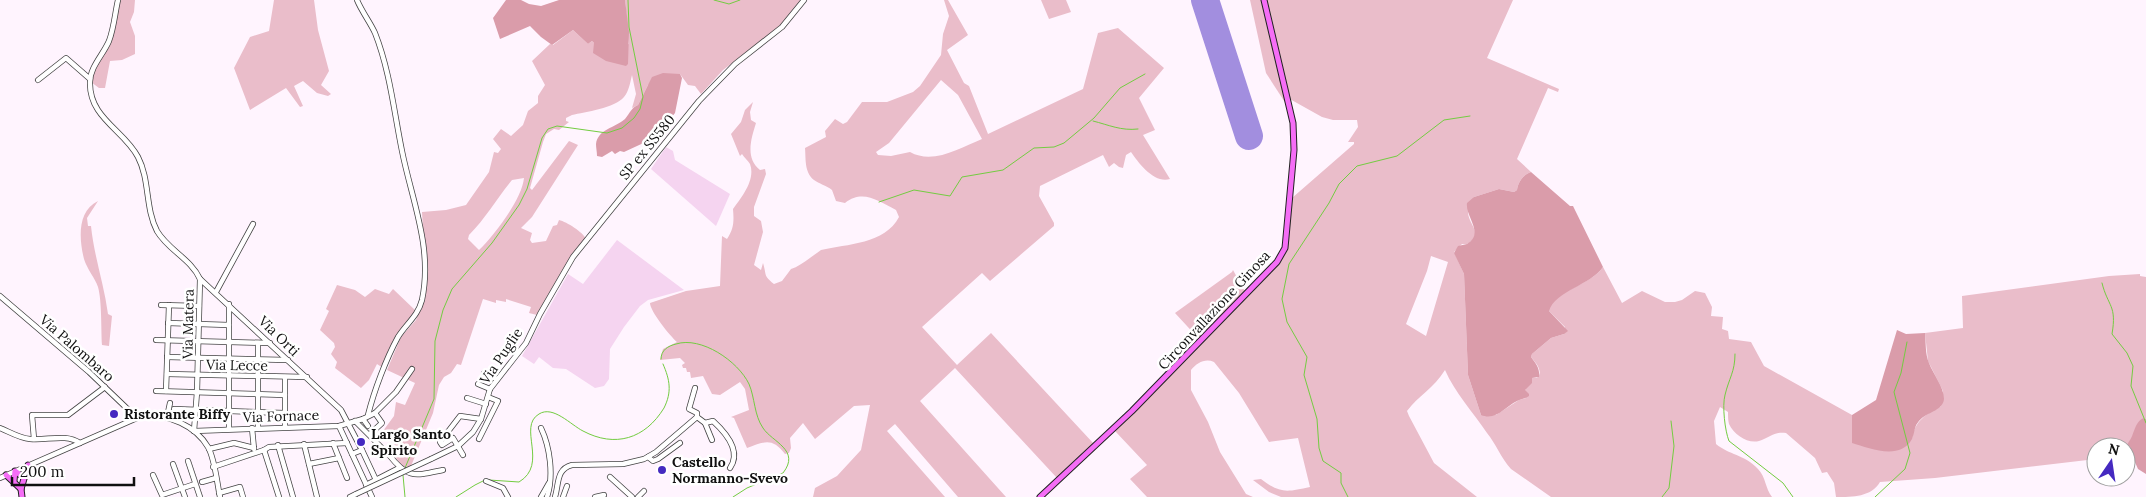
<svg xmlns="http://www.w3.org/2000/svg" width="2146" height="497" viewBox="0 0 2146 497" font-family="Lora,serif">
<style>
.farmland{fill:#f5d4f0}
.green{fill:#eabdca;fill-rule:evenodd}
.forest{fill:#da9caa}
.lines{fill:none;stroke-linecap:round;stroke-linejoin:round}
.stream{stroke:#73cc41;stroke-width:1}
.runway{stroke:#a28edf;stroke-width:28}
.minor-casing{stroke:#434343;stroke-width:6}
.major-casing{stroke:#212121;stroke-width:7}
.minor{stroke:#fff;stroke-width:4.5}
.major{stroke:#f56df6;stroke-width:5}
.minor-bridge-casing{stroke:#434343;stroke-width:6;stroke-linecap:butt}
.minor-bridge{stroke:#fff;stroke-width:4.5}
.poi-dot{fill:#4529c0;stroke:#fff;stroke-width:2}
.labels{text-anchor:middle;stroke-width:5;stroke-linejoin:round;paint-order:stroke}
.street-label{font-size:14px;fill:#101010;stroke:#fff}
.poi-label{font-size:14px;font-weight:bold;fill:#101010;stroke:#fff;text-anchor:start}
</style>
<rect width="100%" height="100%" fill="#fff4fe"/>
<!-- farmland -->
<g class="farmland">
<path d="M666,147L673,151L675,160L730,194L716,226L651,169Z"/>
<path d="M617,240L684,290L648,300L640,306L624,327L610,349L609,379L604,386L595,388L566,369L553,368L539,357L534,364L522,356L568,274L583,284Z"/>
</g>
<!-- green -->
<g class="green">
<path d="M119,0H135L134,12L130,22L135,36V54L122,60L110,61L105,88H99L91,82V76L110,44Z"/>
<path d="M274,0H314L318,30L329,71L321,85L331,94L328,96L317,93L303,81L294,86L303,106L300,107L286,88L250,110L234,68L250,37L269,31Z"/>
<path d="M625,0H803L784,23L723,70L701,94L695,86L688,85L680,74L648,85L638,105L632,108L636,94L632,75C630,83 629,91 624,97C615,108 585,112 572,115L566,118V121L569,122L559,130L554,129L546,134L543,142L530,188L532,190L569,141L578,145L532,217L521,228L532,233L530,240L532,243L546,241L553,226L557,225L559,220C567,222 583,232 586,239L562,271L537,315L529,313L531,307L506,299V302L496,300V303L483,299L461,365L457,364L451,373L444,377L439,385L433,413L411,466L404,468L395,457L401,452L383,431L394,416L396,402L405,405L415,383L387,370L401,337L416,320L425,296L428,267L424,247L422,212L446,210L466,205L489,172L494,152L498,153L501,149L493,139L501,129L511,136L523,125L528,111L538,103V96L545,85L532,61L550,44L553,45L573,30L588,44L592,41L594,43V51L629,44ZM524,178C522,199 494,236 479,250L468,239L469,235C486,218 497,198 512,180Z"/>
<path d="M944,0H948L968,35L947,50L964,83L969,86L988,134L1083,89L1098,33L1118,28L1164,68L1139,98L1155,130L1143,135L1170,179C1155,184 1139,164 1131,152L1126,155L1123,168L1119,167L1114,163L1109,167L1103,155L1040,186L1039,196L1054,223V226L990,281L982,273L922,327L957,365L991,333L1094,444L1057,478L955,368L920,401L1006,497H958L895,424L887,431L945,497H813L815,488L837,476L861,450L870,405L854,406L815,439L803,423L790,438L791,448L789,453L785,454C772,437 764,442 747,448L734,418L731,417L749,410L745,389L740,382L720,395L712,394L703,376L691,378L690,372H687L686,368H683L682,365L685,363L680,358L660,360L663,349L677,342C670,336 650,311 650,303L686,291L720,286L722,236L727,239C734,229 734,221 733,209C741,198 756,180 750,164C748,161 744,157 742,154L740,156L731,134L741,122L745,110L753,102L750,112L751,120L756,123C751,139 745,158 760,170L765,169L766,174L754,207V216L761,221L763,232L754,265L761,270L763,263C767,276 763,275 774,284L782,281L791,269C797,268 814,255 821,250C847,244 885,244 899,217L896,210C878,201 863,189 845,203L836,201L832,190C826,185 819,184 814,180C804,172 806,158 805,148L826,137L825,131L835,119L843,124L847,122L862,102H887L913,92L920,86L941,55L943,34L949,16ZM941,80L958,95L982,139C960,148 933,165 910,152L891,156L878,155L876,152L889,143Z"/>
<path d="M1041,0H1066L1071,12L1049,19Z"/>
<path d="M1250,0H1262L1286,104L1266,73Z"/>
<path d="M1266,0H1513L1487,58L1559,89L1558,92L1548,88L1517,159L1531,172C1524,174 1518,182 1517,190L1514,192L1499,189L1474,197L1468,213C1469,225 1484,234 1467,244H1462L1454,252L1464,274L1468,375L1481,415H1496L1519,400L1526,398L1525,390L1532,378H1537C1544,372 1536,363 1531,357L1532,354L1551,338L1564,334L1565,327L1548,310C1556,289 1590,286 1603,267L1622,303L1642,291L1665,302H1675L1682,300L1695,291L1705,293L1712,307L1711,316L1723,317L1722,329L1728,331L1729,339L1751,342L1764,366L1852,415V443L1912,438C1915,421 1926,414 1941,406L1943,391L1928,361L1925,333L1963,328L1962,296L2109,276L2140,274V276L2146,277V419L2143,418C2136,425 2136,431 2131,440C2126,449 2105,447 2096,447V459L1935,478L1880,482C1871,497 1853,497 1836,497L1834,483L1827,472L1822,473L1815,458L1786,433C1775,431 1769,438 1759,441C1748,444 1734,435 1729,424C1728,421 1728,415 1728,412L1720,407L1714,421L1716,444C1729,455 1744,454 1758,469C1766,477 1765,488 1772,497H1551L1511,469C1501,458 1496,444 1487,433C1473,412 1455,393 1445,370C1434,388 1418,396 1407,411L1409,416L1434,463L1477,497H1281L1269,492L1253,480L1261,479C1280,494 1287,492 1310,487L1298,438L1269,442L1239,393L1214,362C1205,358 1197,363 1191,370V390L1208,422L1220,452L1246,494L1253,497H1147L1130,479L1147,465L1115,431L1277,264L1281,260L1292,198L1354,144V142H1348L1358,127L1357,120H1333L1322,117L1288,98ZM1431,256L1448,262L1426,336L1406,324L1427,271Z"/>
<path d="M98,201L87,218L88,226H91C94,256 104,284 108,314L112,316L109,346L102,345C101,330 102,301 98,287C95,278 87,269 84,259C79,239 77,211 98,201Z"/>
<path d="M1233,270L1244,290L1247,291L1199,339L1175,313L1232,272Z"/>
<path d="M337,285L355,290L365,297L375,289L389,294L393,289L416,311L407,324L383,368L377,364L369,380L361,388L335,368L337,362L331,354L335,347L334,343L320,330L329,311L326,309Z"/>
</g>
<!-- forest -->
<g class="forest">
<path d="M506,0H521L529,4L541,6L559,0H625L629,32L628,64L626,66L606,61L593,53L594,43L592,41L588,44L573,30L552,45L541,37L530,26L500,39L493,18Z"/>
<path d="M663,73L680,74L682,78L675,113L652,142L650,140L624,152L620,151L615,154L612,151L602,157L597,156C597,152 596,148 596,144C598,129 615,128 625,119C630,113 631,108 638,105L652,77Z"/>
<path d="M1531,172L1570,206H1573L1603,267C1591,285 1555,291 1549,311L1568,331L1564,334L1551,338L1532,354L1531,357C1536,364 1540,368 1539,377L1532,378V383L1525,390L1529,394V396C1525,399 1521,399 1517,401C1505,407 1496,421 1481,415L1468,375L1464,274L1454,253L1458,246L1467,244C1485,233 1465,217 1467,203L1474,197L1499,189L1514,192L1517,190C1518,182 1524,174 1531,172Z"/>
<path d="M1897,330L1906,334L1925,333C1926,342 1925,354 1929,363C1933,374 1944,387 1944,399C1943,410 1929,412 1922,418C1913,426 1916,430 1912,439C1900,461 1869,448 1852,443V415L1876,400Z"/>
<path d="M2143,418L2146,419V474L2138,469L2127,444C2135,436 2133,424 2143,418Z"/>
</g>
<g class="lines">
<!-- stream -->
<g class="stream">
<path d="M714,0L729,4L740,0"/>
<path d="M1093,121C1109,125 1121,131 1138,129"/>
<path d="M879,202L914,190L950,196L962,177L1003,170L1034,148L1054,147L1064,143L1094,118L1120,88L1145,74"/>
<path d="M2102,283C2108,307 2117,305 2112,334L2127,353L2133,366L2131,386L2146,423"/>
<path d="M1735,354C1735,372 1729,378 1725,395C1722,406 1725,431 1729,441L1783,483L1793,497"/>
<path d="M661,359C661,350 668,346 676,344C701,336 738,361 749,384C755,398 754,415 763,428C772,442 801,450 783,473L747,488L733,497"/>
<path d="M405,468L434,399L435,341L443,310L452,289L492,243L519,205L527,189L542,138L548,129L557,126L607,133L622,128L634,118L640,109L643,97L629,27L628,0"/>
<path d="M403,475L405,497"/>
<path d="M489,480L519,482C549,464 517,427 539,414C553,405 571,425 583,431C615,448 645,439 664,408C672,392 670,380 663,364"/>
<path d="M456,497L475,485L485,480"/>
<path d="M1348,497L1341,483V473L1323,461L1319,448L1317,419L1304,375L1307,357L1287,322L1282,299L1289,264L1329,203L1339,184L1357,166L1397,156L1444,120L1470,116"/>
<path d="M1662,497L1669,488L1674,446L1671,421"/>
<path d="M1875,497L1905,469L1910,453L1894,392L1901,373L1907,342"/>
</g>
<!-- runway -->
<path class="runway" d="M1205,0L1249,136"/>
<defs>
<g id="minor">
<path d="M118,0C115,13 114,28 109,41C103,55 90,67 90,82C89,118 124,130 138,157C150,180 145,208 157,231C168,250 191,259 200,279L197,392L194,431"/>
<path d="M357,0C362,12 370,22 375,33C390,71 394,112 402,151C412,201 433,248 422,300C418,316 406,324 398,337C386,359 374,391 368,415"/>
<path d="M38,80L66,58L90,79"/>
<path d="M200,279L341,410L362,450L352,454"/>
<path d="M216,292L253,224"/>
<path d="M0,296L89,372L137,418"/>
<path d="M229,304V429"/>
<path d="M161,305L199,306"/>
<path d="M168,323L229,325"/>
<path d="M156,340L270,343"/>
<path d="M258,343V428"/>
<path d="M167,357L288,360"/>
<path d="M484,373L497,379"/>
<path d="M167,374L307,377"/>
<path d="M285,377V427"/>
<path d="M478,384L490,389"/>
<path d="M695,388L689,409L697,413V417L705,423L712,440"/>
<path d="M156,391L285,395"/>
<path d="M166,391L169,305"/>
<path d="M467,398L486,404"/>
<path d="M174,409L285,413"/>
<path d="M167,417L170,403"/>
<path d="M363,419L368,426"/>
<path d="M355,421L386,452"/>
<path d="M705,423L713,421C725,432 742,451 730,468"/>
<path d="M339,426L372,497"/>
<path d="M0,428C10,432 19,438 30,439C47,441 65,433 80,443"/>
<path d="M252,428L254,449"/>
<path d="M541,428C550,447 554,476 547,497"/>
<path d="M194,431L339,426L363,419L375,413L396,392L412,369"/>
<path d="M370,434L382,423L375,413"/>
<path d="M34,439L32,415H68L105,387"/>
<path d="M479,439L498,401L488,397"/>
<path d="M333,443L347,478"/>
<path d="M304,444L317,497"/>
<path d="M278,445L293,497"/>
<path d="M209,449L234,443L254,448"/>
<path d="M264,450L279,497"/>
<path d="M362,450L376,480"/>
<path d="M389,455C408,479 414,476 443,470"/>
<path d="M463,455L453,438L442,445L440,442L460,416L481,419"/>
<path d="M648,457L653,461L658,459L680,443"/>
<path d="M431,459L458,446L473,432L481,419L490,389L526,343L540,314L573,257L699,101L735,64L782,27L804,0"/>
<path d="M188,461L200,497"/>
<path d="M173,464L185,497"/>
<path d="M309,464L339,458"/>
<path d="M213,467L264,450L269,447L347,443"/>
<path d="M153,475L162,495L195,484"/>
<path d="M610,477L632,497"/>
<path d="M0,478L144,415C169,415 195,425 208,447C215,459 217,483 220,497"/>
<path d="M486,481L503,488L508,497"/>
<path d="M202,482L216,478"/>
<path d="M366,485L399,468"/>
<path d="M219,493L240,487L243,497"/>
<path d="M350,497L356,494"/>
<path d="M541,497L549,483"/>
<path d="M555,497C559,484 556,469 572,465L623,464L644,459L656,452L697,417"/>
<path d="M563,497L567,486"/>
<path d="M595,497L604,495"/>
<path d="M638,497L644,491"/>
</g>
<g id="major">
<path d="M6,475L21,489"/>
<path d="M14,481L15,471L23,477"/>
<path d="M22,497L21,489L28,465"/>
<path d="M1040,497L1132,411L1277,262L1285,248L1294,150L1293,123L1264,0"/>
</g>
</defs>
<!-- minor casing -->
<use href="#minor" class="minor-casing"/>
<!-- major casing -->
<use href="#major" class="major-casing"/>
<!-- minor -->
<use href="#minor" class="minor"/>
<!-- major -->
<use href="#major" class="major"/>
<defs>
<path id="minor-bridge" d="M356,494L431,459"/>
</defs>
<!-- minor-bridge casing -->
<use href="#minor-bridge" class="minor-bridge-casing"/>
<!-- minor-bridge -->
<use href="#minor-bridge" class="minor-bridge"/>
</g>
<!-- markers -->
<g class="poi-dot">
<circle cx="114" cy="414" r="5"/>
<circle cx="361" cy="442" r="5"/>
<circle cx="662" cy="470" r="5"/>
</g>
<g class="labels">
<!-- street labels -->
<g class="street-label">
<text transform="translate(647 147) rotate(-51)" y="5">SP ex SS580</text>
<text transform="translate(1214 310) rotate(-47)" y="5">Circonvallazione Ginosa</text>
<text transform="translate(188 324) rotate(-89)" y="5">Via Matera</text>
<text transform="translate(279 336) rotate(44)" y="5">Via Orti</text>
<text transform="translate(77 348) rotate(41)" y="5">Via Palombaro</text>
<text transform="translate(501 356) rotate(-56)" y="5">Via Puglie</text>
<text transform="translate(237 365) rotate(1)" y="5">Via Lecce</text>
<text transform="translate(281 416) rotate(-2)" y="5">Via Fornace</text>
</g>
<!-- poi labels -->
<g class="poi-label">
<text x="124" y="419">Ristorante Biffy</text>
<text x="371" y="439">Largo Santo<tspan x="371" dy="16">Spirito</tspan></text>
<text x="672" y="467">Castello<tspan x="672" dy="16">Normanno-Svevo</tspan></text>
</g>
</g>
<!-- north arrow -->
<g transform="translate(2111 462) rotate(13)"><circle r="24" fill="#ffffff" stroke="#9f9f9f"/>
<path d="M0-4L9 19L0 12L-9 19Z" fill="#4529c0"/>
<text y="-8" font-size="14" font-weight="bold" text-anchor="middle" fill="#101010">N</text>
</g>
<!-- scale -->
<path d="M12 477v8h122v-8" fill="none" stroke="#101010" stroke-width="2.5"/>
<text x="20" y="477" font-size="15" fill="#101010" stroke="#ffffff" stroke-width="4" paint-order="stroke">200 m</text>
</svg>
